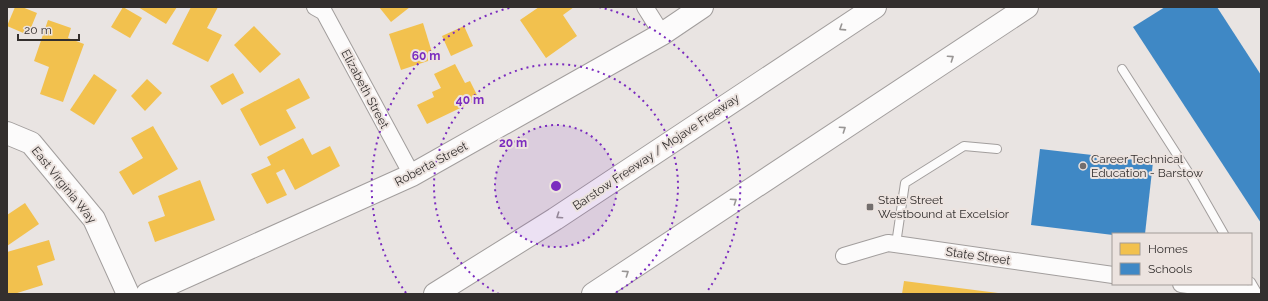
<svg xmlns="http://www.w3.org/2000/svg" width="1268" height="301" viewBox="0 0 1268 301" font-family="Raleway,sans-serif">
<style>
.homes{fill:#f2c14e}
.schools{fill:#3f88c5}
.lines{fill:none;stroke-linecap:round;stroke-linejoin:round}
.lane-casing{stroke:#a29e9d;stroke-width:10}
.street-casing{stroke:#a29e9d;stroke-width:18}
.secondary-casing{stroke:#a29e9d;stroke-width:24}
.highway-casing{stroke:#a29e9d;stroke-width:24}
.lane{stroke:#fcfbfb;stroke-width:8}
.street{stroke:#fcfbfb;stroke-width:16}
.secondary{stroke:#fcfbfb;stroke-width:22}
.highway{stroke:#fcfbfb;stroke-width:22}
.oneway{stroke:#989594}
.ring{fill:none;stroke:#7b2cbf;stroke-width:2;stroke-dasharray:2 4}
.poi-dot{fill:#736e6d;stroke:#ece3df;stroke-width:1.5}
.labels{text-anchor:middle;stroke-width:4;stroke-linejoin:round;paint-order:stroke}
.street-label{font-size:12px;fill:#332f2e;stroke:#ece3df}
.poi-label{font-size:12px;fill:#332f2e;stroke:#ece3df;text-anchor:start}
.centre{fill:#7b2cbf;stroke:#ece3df;stroke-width:2}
.ring-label{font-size:12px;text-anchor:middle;font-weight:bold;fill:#7b2cbf;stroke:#ece3df;stroke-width:4;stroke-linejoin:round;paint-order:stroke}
</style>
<rect width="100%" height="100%" fill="#e9e4e2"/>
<!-- homes -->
<g class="homes">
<path d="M15,7H22L37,13L28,35L7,26Z"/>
<path d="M123,7L142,18L130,38L111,27Z"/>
<path d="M138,7H177L166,24Z"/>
<path d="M191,7H218L207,28L222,35L208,62L172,44Z"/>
<path d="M379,7H410L391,22Z"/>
<path d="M539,7H574L563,15L577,36L546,58L520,20Z"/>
<path d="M48,20L71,28L68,38L84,44L63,102L40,94L49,67L34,61Z"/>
<path d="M423,23L434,59L401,70L389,34Z"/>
<path d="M254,26L281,54L260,73L234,45Z"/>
<path d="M464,26L473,46L451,56L442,36Z"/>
<path d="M455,64L465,83L470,81L479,99L427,124L417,105L434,97L432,92L441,88L434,74Z"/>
<path d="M233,73L244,93L222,105L210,86Z"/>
<path d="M94,74L117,90L94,125L70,110Z"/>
<path d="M299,78L310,98L286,110L296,128L260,146L240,109Z"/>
<path d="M147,79L162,93L145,111L131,96Z"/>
<path d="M153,126L178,169L133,195L119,172L143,158L131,138Z"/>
<path d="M303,138L312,155L330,146L340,166L295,190L284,169L276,173L287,195L267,204L251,174L271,165L267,157Z"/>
<path d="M200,180L215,220L155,242L148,222L165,216L158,196Z"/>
<path d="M25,203L39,224L7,246V215Z"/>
<path d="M49,240L55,260L37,266L43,285L14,294H7V252Z"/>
<path d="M904,281L998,293V294H902Z"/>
</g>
<!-- schools -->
<g class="schools">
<path d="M1165,7H1217L1261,75V223L1133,27Z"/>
<path d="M1040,149L1153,162L1145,234L1113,235L1031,225Z"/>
</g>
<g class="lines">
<defs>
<g id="lane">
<path d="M1122,69L1192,178L1224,234"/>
<path d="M896,244L905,183L964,146L997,149"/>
<path d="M1251,282L1258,294"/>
</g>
<g id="street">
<path d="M315,7L324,12L412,175"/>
<path d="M645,7L662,34"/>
<path d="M844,256L888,243L1113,275"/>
<path d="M1181,284L1253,294"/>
</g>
<g id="secondary">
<path d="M7,133L31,143L94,219L128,294"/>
<path d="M147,294L412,175L662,34L702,7"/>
</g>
<g id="highway">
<path d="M435,294L555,219L875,7"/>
<path d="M593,294L1027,7"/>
</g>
</defs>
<!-- lane casing -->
<use href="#lane" class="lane-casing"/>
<!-- street casing -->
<use href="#street" class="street-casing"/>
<!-- secondary casing -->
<use href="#secondary" class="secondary-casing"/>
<!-- highway casing -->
<use href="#highway" class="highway-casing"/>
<!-- lane -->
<use href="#lane" class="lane"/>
<!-- street -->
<use href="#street" class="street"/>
<!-- secondary -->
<use href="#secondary" class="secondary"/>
<!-- highway -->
<use href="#highway" class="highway"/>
</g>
<!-- one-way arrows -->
<defs><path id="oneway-chevron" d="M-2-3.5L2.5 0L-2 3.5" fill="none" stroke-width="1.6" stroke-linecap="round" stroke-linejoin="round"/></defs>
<g class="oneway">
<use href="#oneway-chevron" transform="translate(842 28) rotate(147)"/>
<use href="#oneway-chevron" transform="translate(951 58) rotate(-34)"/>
<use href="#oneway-chevron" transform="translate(843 129) rotate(-34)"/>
<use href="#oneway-chevron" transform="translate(734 201) rotate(-34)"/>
<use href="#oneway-chevron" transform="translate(559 216) rotate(146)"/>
<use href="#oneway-chevron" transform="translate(626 273) rotate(-34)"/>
</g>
<!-- distance rings -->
<circle cx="556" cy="186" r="61" fill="#7b2cbf" fill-opacity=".12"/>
<g class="ring">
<circle cx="556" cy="186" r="61"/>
<path d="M499 294A122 122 0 1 1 613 294"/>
<path d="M406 293A184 184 0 0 1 513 7M599 7A184 184 0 0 1 706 293"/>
</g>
<!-- markers -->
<g class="poi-dot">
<circle cx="1083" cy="166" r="4"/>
<rect x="866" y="203" width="8" height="8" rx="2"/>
</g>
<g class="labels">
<!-- street labels -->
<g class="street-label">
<text transform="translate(365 89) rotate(62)" y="4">Elizabeth Street</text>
<text transform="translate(656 152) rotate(-34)" y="4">Barstow Freeway / Mojave Freeway</text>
<text transform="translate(431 164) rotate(-28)" y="4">Roberta Street</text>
<text transform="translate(64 185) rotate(51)" y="4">East Virginia Way</text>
<text transform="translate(978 256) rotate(8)" y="4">State Street</text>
</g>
<!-- poi labels -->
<g class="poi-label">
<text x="1091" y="163">Career Technical<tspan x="1091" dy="14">Education - Barstow</tspan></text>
<text x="878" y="204">State Street<tspan x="878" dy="14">Westbound at Excelsior</tspan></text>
</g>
</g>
<circle cx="556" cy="186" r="6" class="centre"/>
<g class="ring-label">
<text x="426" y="60">60 m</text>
<text x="470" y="104">40 m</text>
<text x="513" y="147">20 m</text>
</g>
<!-- border -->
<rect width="1268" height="301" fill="none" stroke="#332f2e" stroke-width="16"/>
<!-- legend -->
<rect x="1112" y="233" width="140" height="52" fill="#ece3df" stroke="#a29b98"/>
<rect x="1120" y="243" width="20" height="12" fill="#f2c14e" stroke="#a29b98"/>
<text x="1148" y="253" font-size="12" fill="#332f2e">Homes</text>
<rect x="1120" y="263" width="20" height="12" fill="#3f88c5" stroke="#a29b98"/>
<text x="1148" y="273" font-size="12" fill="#332f2e">Schools</text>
<!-- scale -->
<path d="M18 34v6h61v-6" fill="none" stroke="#332f2e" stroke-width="2"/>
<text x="24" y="34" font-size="12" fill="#332f2e" stroke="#ece3df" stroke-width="3" paint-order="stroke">20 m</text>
</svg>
